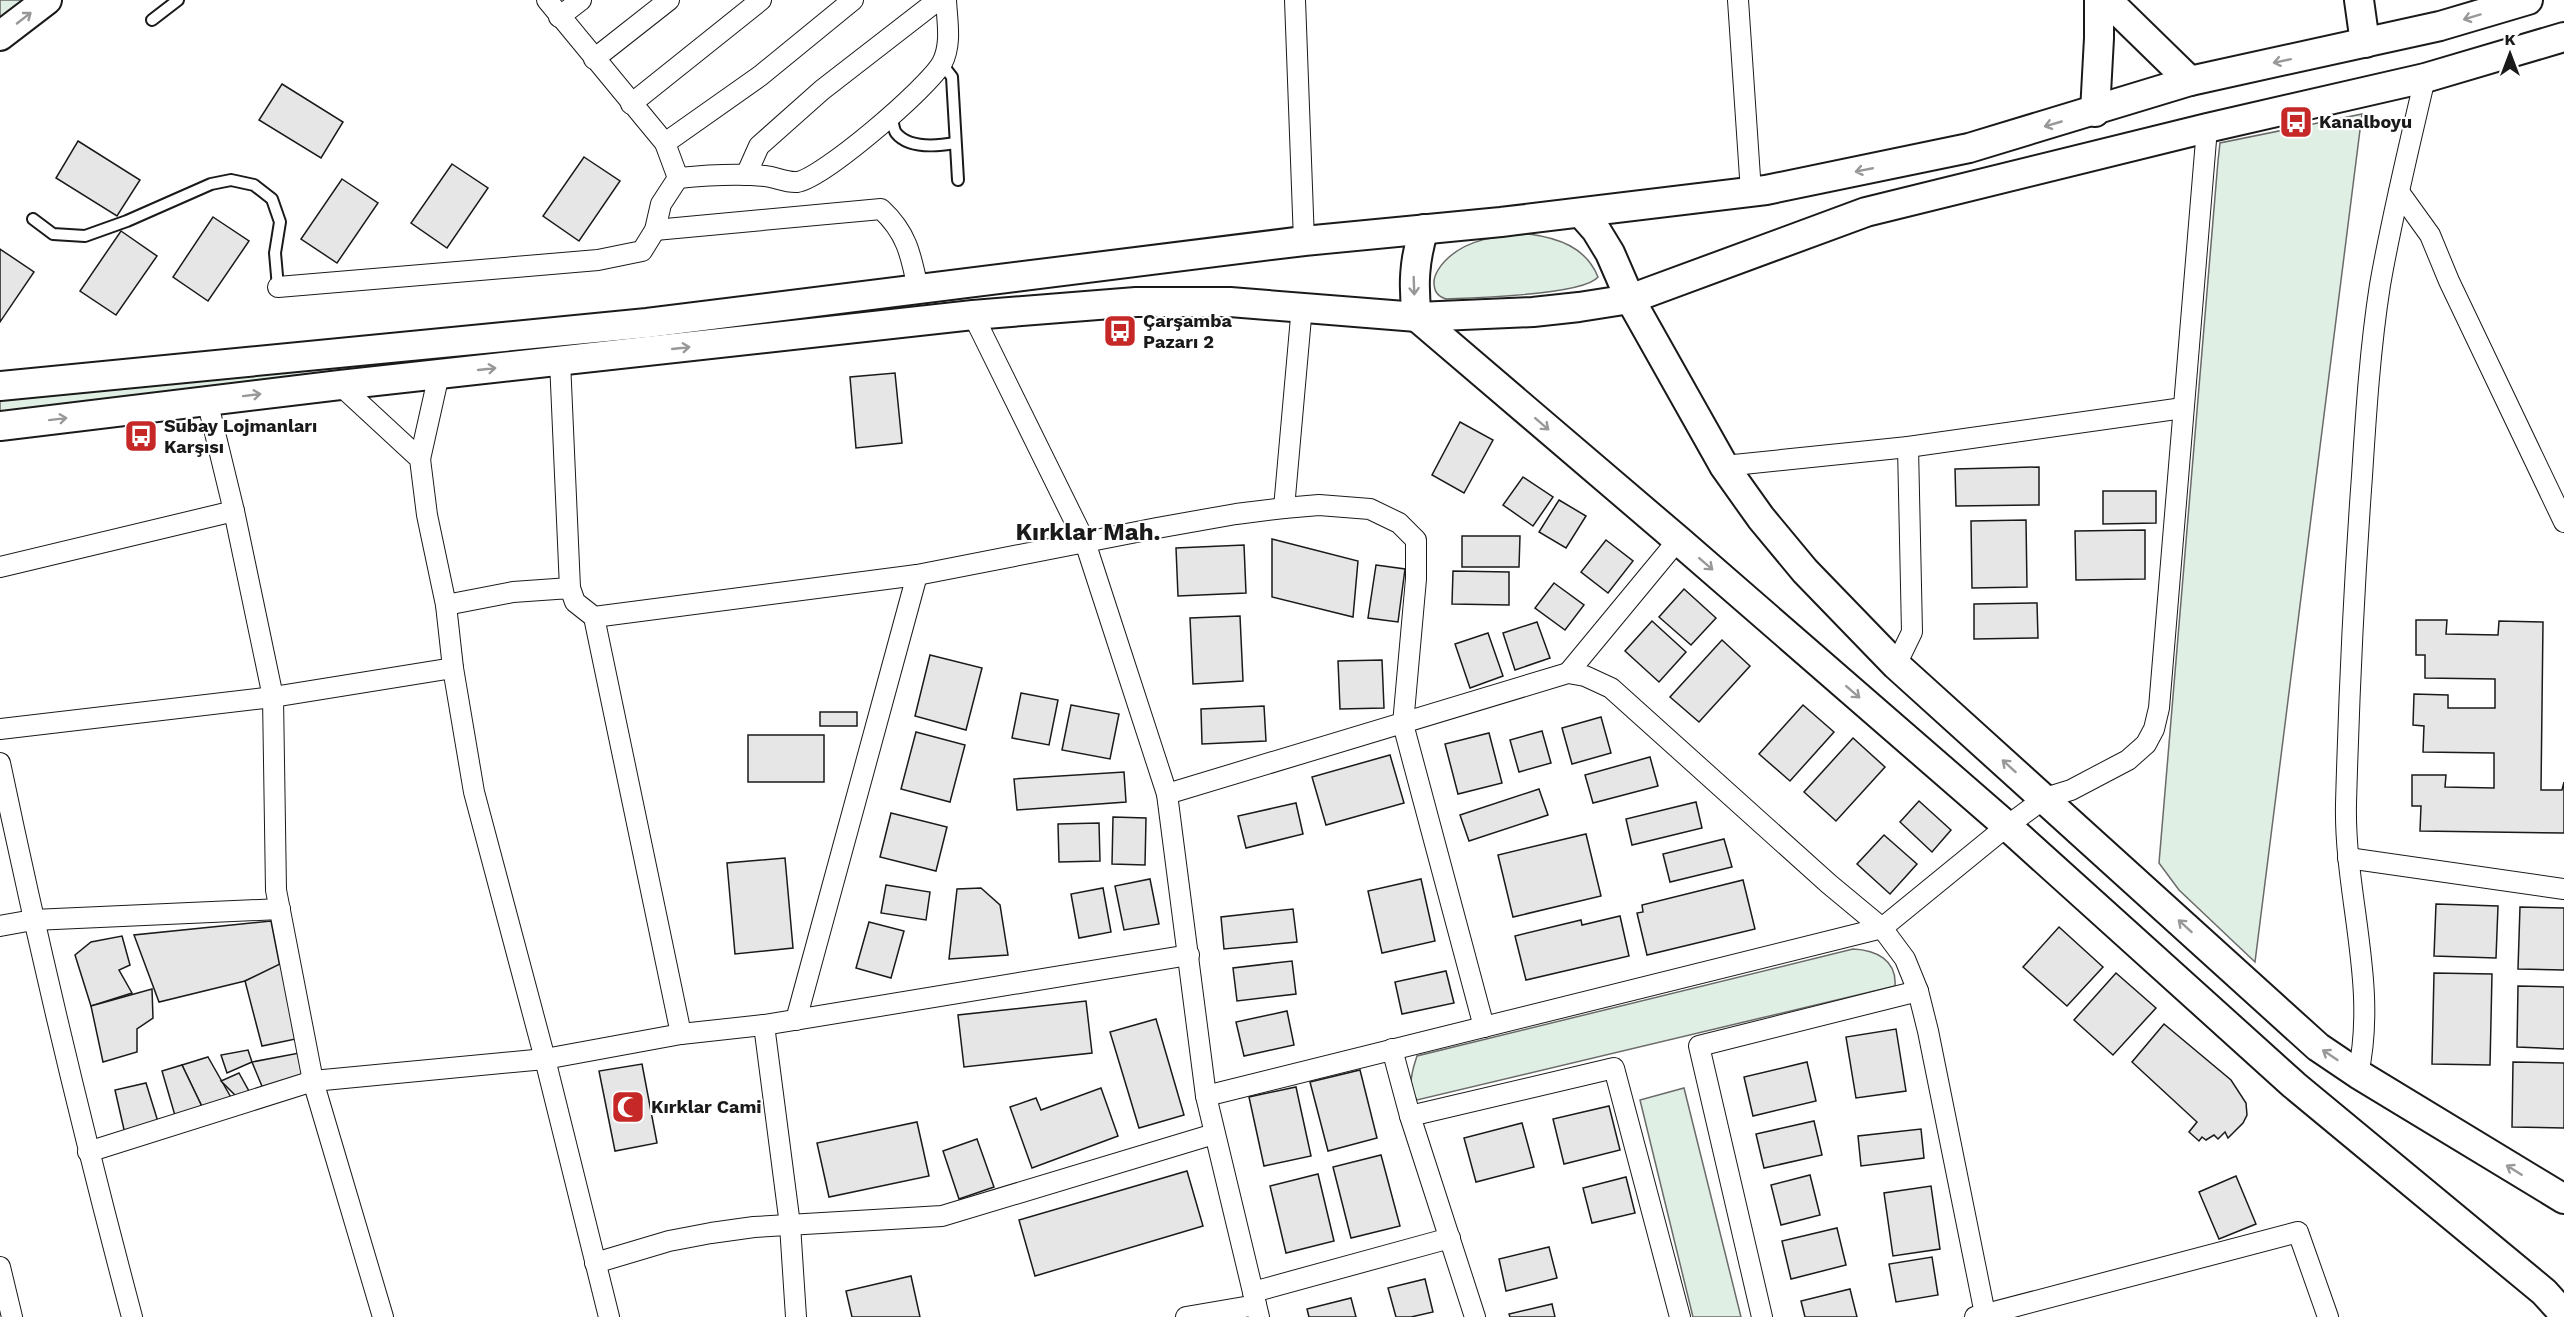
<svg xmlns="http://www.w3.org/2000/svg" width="2564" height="1317" viewBox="0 0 2564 1317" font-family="'Work Sans',sans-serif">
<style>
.green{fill:#e0efe3;stroke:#6a6a6a;stroke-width:1.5}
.building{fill:#e6e6e6;stroke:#1a1a1a;stroke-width:1.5}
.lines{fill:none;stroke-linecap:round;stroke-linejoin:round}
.lane-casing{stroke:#1a1a1a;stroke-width:14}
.street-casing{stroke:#1a1a1a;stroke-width:22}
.secondary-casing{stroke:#1a1a1a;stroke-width:32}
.lane{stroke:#fff;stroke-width:10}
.street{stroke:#fff;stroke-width:20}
.secondary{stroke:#fff;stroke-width:28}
.oneway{stroke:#989898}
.labels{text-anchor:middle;stroke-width:4.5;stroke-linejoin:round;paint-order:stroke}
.poi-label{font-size:18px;font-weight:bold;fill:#1a1a1a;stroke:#fff;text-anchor:start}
.district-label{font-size:24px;font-weight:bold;fill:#1a1a1a;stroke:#fff}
</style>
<rect width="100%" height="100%" fill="#fff"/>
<!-- green -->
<g class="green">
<path d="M0,0H27L0,22Z"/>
<path d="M2362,114L2255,962L2179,890L2159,863L2218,161L2220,143Z"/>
<path d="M1529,234C1558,238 1586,247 1598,277C1584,295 1473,298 1446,299C1437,296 1434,291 1434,282C1434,275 1440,266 1445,261C1467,238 1498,236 1529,234Z"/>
<path d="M719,320L722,329L0,418V393Z"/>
<path d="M1853,949C1876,950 1897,960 1895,986L1417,1100C1407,1086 1412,1071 1417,1056Z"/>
<path d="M1684,1088L1741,1317H1693L1640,1100Z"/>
</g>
<!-- building -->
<g class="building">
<path d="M282,84L343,122L321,158L259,120Z"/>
<path d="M78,141L140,180L117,216L56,178Z"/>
<path d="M584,157L620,181L579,241L543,216Z"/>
<path d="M452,164L488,188L447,248L411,223Z"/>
<path d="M342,179L378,203L337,263L301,239Z"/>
<path d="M213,217L249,241L208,301L173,277Z"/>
<path d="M121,231L157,256L116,315L80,291Z"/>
<path d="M0,249L34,272L0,322Z"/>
<path d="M895,373L902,443L856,448L850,377Z"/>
<path d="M1460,422L1493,440L1464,493L1432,475Z"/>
<path d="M2039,467V505L1956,506L1955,469Z"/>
<path d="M1523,477L1553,497L1533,526L1503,505Z"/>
<path d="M2103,491H2156V523L2103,524Z"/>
<path d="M1559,500L1586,516L1566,548L1539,532Z"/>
<path d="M2026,520L2027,587L1972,588L1971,521Z"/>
<path d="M2145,530V579L2076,580L2075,531Z"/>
<path d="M1462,536H1520L1519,567H1462Z"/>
<path d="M1272,539L1358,561L1353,617L1272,597Z"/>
<path d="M1606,540L1633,561L1608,593L1581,572Z"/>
<path d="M1244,545L1246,593L1178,596L1176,548Z"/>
<path d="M1376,565L1405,569L1398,622L1368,618Z"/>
<path d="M1453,571L1509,572V605L1452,604Z"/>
<path d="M1554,583L1584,605L1565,630L1535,608Z"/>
<path d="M1684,589L1716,618L1691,645L1659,617Z"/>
<path d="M2037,603L2038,638L1974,639V604Z"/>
<path d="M1240,616L1243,681L1193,684L1190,618Z"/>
<path d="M2416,620H2447L2446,634L2498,635L2499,621L2543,622L2541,790H2562L2564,782V833L2420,831L2421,806H2412V775H2446L2445,787L2494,788V753L2423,752L2424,726L2413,725L2414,694L2448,695V708H2495V679L2425,678V655H2416Z"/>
<path d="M1652,621L1686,652L1659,682L1625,651Z"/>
<path d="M1537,622L1550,658L1515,670L1503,633Z"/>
<path d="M1488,633L1503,676L1470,688L1455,644Z"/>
<path d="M1722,640L1750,666L1699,722L1670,697Z"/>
<path d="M930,655L982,668L966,730L915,716Z"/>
<path d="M1382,660L1384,708L1340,709L1338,661Z"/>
<path d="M1021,693L1058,700L1049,745L1012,738Z"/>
<path d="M1071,705L1119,714L1110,759L1062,750Z"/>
<path d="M1803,705L1834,732L1790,781L1759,754Z"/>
<path d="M1264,706L1266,741L1202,744L1201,709Z"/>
<rect x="820" y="712" width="37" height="14"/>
<path d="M1601,717L1611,753L1572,764L1562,728Z"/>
<path d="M1542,731L1551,763L1519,772L1510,740Z"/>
<path d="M916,732L965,745L950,802L901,789Z"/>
<path d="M1489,733L1502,783L1458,794L1445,744Z"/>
<rect x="748" y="735" width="76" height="47"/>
<path d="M1853,738L1885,767L1836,821L1804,792Z"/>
<path d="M1390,755L1404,803L1326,825L1312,777Z"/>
<path d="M1650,757L1658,786L1593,803L1585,775Z"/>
<path d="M1124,772L1126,802L1017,810L1014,779Z"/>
<path d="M1539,789L1548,815L1469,841L1460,815Z"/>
<path d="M1919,801L1951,830L1932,852L1900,822Z"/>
<path d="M1696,802L1702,828L1632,845L1626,819Z"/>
<path d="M1296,803L1303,834L1246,848L1238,816Z"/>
<path d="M891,813L947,827L936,871L880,857Z"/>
<path d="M1113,817L1146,818L1145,865L1112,864Z"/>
<path d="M1099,823L1100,861L1059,862L1058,824Z"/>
<path d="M1586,834L1601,896L1513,917L1498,855Z"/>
<path d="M1884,835L1917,864L1890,894L1857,864Z"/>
<path d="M1724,839L1732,867L1670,882L1663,854Z"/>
<path d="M785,858L793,948L735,954L727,863Z"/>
<path d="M1150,879L1159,924L1124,930L1115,886Z"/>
<path d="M1421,879L1435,941L1382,953L1368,891Z"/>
<path d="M1743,880L1755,929L1647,955L1637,913L1643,912L1642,905Z"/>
<path d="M886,885L930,892L926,920L881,913Z"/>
<path d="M981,888L1000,905L1008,955L949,959L957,889Z"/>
<path d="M1103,888L1111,932L1079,938L1071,894Z"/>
<path d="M2436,904L2498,906L2496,958L2434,956Z"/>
<path d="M2520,907L2564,908V970L2518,969Z"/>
<path d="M1293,909L1297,942L1224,949L1221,917Z"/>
<path d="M1620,916L1629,956L1526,980L1515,936L1581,920L1582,925Z"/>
<path d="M271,921L280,967L245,981L159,1002L134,935Z"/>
<path d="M869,922L904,931L891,978L856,968Z"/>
<path d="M2059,927L2103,967L2067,1006L2023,967Z"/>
<path d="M122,936L130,965L119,970L132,993L91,1006L75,955L91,942Z"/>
<path d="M290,959L305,1037L262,1046L245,981Z"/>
<path d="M1292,961L1296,994L1237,1001L1233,968Z"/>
<path d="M1446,971L1454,1003L1402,1014L1395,982Z"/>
<path d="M2116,973L2156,1008L2113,1055L2074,1020Z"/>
<path d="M2434,973L2492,974L2490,1065L2432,1064Z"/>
<path d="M2518,986L2564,987V1049L2517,1047Z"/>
<path d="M152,989L153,1018L137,1029V1052L103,1062L91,1006Z"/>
<path d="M1086,1001L1092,1053L964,1067L958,1015Z"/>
<path d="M1287,1011L1294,1045L1244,1056L1236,1022Z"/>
<path d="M1156,1019L1184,1115L1139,1128L1110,1032Z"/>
<path d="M2164,1024L2231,1080L2246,1103L2247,1115L2243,1123L2228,1138L2225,1132L2218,1139L2214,1135L2206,1140L2202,1137L2199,1141L2189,1132L2197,1122L2132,1062Z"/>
<path d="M1896,1029L1906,1091L1856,1098L1846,1037Z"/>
<path d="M248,1050L252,1062L227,1073L221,1055Z"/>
<path d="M299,1053L313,1081L266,1096L252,1062Z"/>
<path d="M208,1057L233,1101L206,1115L182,1065Z"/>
<path d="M1807,1062L1816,1101L1753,1116L1744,1077Z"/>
<path d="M2513,1062L2564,1063V1128L2512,1127Z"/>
<path d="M642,1064L657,1143L615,1151L599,1071Z"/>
<path d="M182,1065L206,1115L176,1119L162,1071Z"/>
<path d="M1360,1070L1377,1138L1328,1151L1310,1082Z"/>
<path d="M239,1073L250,1093L238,1098L221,1081Z"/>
<path d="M146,1083L159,1125L125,1134L115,1090Z"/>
<path d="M1296,1087L1311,1156L1264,1166L1249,1097Z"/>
<path d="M1101,1088L1118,1136L1032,1168L1010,1107L1036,1098L1041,1110Z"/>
<path d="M1609,1106L1620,1150L1564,1164L1553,1119Z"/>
<path d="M1814,1121L1822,1155L1764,1168L1756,1134Z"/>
<path d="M917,1122L929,1176L829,1197L817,1143Z"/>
<path d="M1522,1123L1534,1167L1476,1182L1464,1138Z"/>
<path d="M1921,1129L1924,1158L1861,1166L1858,1136Z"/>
<path d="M977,1139L994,1187L959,1199L943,1151Z"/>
<path d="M1381,1155L1400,1226L1351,1238L1333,1167Z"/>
<path d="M1187,1171L1203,1226L1035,1276L1019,1220Z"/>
<path d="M1318,1174L1334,1241L1286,1253L1270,1186Z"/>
<path d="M1810,1175L1820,1215L1781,1225L1771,1185Z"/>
<path d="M2236,1176L2256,1224L2219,1239L2199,1192Z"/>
<path d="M1626,1177L1635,1213L1592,1223L1583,1188Z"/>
<path d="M1931,1186L1940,1249L1893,1256L1884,1193Z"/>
<path d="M1837,1228L1846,1265L1791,1279L1782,1241Z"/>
<path d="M1549,1247L1557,1278L1506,1291L1499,1259Z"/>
<path d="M1932,1257L1938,1295L1896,1302L1889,1264Z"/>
<path d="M911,1276L920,1317H852L846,1291Z"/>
<path d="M1425,1279L1433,1312L1411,1317H1396L1388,1288Z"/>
<path d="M1850,1289L1857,1317H1805L1801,1301Z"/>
<path d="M1351,1298L1356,1317H1309L1307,1309Z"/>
<path d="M1552,1304L1555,1317H1510L1509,1314Z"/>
</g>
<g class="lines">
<defs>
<g id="lane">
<path d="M152,20L178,0"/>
<path d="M942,64L952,77L958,180"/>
<path d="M891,115C893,120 893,129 896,133C909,149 938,146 955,143"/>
<path d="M33,219L53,234L85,236L127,221L211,184L231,180L254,185L272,199L280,222L275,253L278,287"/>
</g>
<g id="street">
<path d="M1295,0L1304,241"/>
<path d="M1738,0L1751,192"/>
<path d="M559,17L581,0"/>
<path d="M594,59L669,0"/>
<path d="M631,104L761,0"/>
<path d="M665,143L760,76L853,0"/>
<path d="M746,175L759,146L822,90L938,0"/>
<path d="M678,178C707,175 736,173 765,176C775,177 787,183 797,182C822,179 929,87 942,63C952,44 947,21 946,0"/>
<path d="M2399,192L2430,235L2449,281L2564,522"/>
<path d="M655,230L881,209C907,233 911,255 918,289"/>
<path d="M278,287L598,260L642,251L655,230L661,204L678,178L665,143L547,0"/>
<path d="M973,315L1085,542L1167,794L1206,1096L1259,1317"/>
<path d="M560,361L570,588"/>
<path d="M340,385L420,459L427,515L446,605L453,668L474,792L545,1059L609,1317"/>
<path d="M207,400L234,511L273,697L276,890L313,1081L383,1317"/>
<path d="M420,459L439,374"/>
<path d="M1724,466L1908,447L2183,408"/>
<path d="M1284,508L1302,306"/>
<path d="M0,567L234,511"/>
<path d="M446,605L513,592L570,588L575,602L594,617L917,575L1157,528L1236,514L1284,508L1319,505L1370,509L1399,523L1416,540V579L1403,724L1484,1027"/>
<path d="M594,617L681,1034"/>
<path d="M1896,665L1912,632L1908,447"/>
<path d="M1568,673L1678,540"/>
<path d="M0,729L273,697L453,668"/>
<path d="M0,763C39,949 83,1133 132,1317"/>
<path d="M1167,794L1568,673L1585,676L1611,688L1829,884L1882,928L1905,959L1918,991L1928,1031L1985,1314"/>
<path d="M2348,858L2564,889"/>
<path d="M0,926L33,920L280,909"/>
<path d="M796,1020L917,575"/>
<path d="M764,1025L790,1225L796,1317"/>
<path d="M1392,1049L1410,1116L1475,1317"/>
<path d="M2358,1074C2378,984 2344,894 2346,804C2349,694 2354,585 2362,476C2366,413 2370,349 2380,285C2392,216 2409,147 2425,78"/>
<path d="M1206,1096L1882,928L2007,826L2045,798L2071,790L2128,760L2146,744L2154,729L2159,708L2207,128"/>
<path d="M1410,1116L1614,1068L1680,1317"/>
<path d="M88,1152L313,1081L545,1059L681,1034L764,1025L1189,955"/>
<path d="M595,1263L669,1241L711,1233L754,1227L942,1216L1214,1134"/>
<path d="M0,1267L12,1317"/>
<path d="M1253,1292L1450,1238"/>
<path d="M1186,1317L1256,1305"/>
<path d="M1762,1317L1699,1046L1918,991"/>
<path d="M1975,1317L2298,1232L2328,1317"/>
</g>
<g id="secondary">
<path d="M2107,0L2190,81"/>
<path d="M2359,0L2365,43"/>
<path d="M0,36L47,0"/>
<path d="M2095,112L2099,38V0"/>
<path d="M1581,213L1596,230L1610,253L1630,299L1724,466L1761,518L1805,571L1896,665L2318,1047L2358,1074L2564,1199"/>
<path d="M1424,229C1414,260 1413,286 1417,317L1678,540L2007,826L2294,1085L2544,1292L2564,1314"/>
<path d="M0,386L647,323L1304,241L1501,222L1766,190L1969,148L2190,81L2440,26L2528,0"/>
<path d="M0,426L340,385L973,315L1136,302H1230L1417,317L1533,312L1579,307L1630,299L1866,212L2207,128L2425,78L2564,37"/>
</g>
</defs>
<!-- lane casing -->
<use href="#lane" class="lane-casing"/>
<!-- street casing -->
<use href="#street" class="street-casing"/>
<!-- secondary casing -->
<use href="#secondary" class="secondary-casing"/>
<!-- lane -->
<use href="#lane" class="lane"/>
<!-- street -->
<use href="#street" class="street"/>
<!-- secondary -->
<use href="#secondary" class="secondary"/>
</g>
<!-- one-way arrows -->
<defs><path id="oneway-shaft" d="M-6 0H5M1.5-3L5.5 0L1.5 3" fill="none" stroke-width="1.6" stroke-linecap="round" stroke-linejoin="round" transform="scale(1.5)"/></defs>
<g class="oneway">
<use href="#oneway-shaft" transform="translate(2472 17) rotate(163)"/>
<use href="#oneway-shaft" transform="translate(24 18) rotate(-38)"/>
<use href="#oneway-shaft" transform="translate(2282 61) rotate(168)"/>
<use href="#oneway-shaft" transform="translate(2053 124) rotate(164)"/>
<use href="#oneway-shaft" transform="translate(1864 170) rotate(169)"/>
<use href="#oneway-shaft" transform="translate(1414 286) rotate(88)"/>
<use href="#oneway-shaft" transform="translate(681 348) rotate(-6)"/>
<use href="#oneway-shaft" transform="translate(487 369) rotate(-6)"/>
<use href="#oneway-shaft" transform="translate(252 395) rotate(-7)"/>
<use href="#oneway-shaft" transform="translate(58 419) rotate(-7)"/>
<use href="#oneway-shaft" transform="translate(1542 424) rotate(41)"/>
<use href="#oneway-shaft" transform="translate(1706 564) rotate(41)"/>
<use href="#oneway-shaft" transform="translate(1853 692) rotate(41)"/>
<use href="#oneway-shaft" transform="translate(2009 766) rotate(-138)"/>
<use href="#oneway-shaft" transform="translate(2185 926) rotate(-138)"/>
<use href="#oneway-shaft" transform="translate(2330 1055) rotate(-146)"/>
<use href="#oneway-shaft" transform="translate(2514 1170) rotate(-148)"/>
</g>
<!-- icons -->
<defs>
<symbol id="bus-square" viewBox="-11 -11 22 22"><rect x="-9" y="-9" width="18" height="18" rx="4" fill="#c62828" stroke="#fff"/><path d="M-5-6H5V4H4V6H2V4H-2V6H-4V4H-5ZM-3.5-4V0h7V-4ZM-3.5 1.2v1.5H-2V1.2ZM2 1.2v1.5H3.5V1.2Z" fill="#fff"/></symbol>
<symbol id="mosque-square" viewBox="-11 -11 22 22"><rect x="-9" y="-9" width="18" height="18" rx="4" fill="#c62828" stroke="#fff"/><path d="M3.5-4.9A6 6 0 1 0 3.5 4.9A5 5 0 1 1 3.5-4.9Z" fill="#fff"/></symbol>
</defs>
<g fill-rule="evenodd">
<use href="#bus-square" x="2277" y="103" width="38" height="38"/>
<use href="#bus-square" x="1101" y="312" width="38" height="38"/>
<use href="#bus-square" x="122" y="417" width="38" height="38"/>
<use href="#mosque-square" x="609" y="1088" width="38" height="38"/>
</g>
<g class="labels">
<!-- poi labels -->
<g class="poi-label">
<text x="2319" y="128">Kanalboyu</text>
<text x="1143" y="327">Çarşamba<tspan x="1143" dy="21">Pazarı 2</tspan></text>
<text x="164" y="432">Subay Lojmanları<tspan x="164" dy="21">Karşısı</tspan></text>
<text x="651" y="1113">Kırklar Cami</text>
</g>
<!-- district labels -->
<g class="district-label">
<text x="1088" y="540">Kırklar Mah.</text>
</g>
</g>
<!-- north arrow -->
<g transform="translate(2510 54)" stroke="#ffffff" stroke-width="4.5" paint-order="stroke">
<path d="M0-4.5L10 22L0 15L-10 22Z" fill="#1a1a1a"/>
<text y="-9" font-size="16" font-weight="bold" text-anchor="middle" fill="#1a1a1a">K</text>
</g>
</svg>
